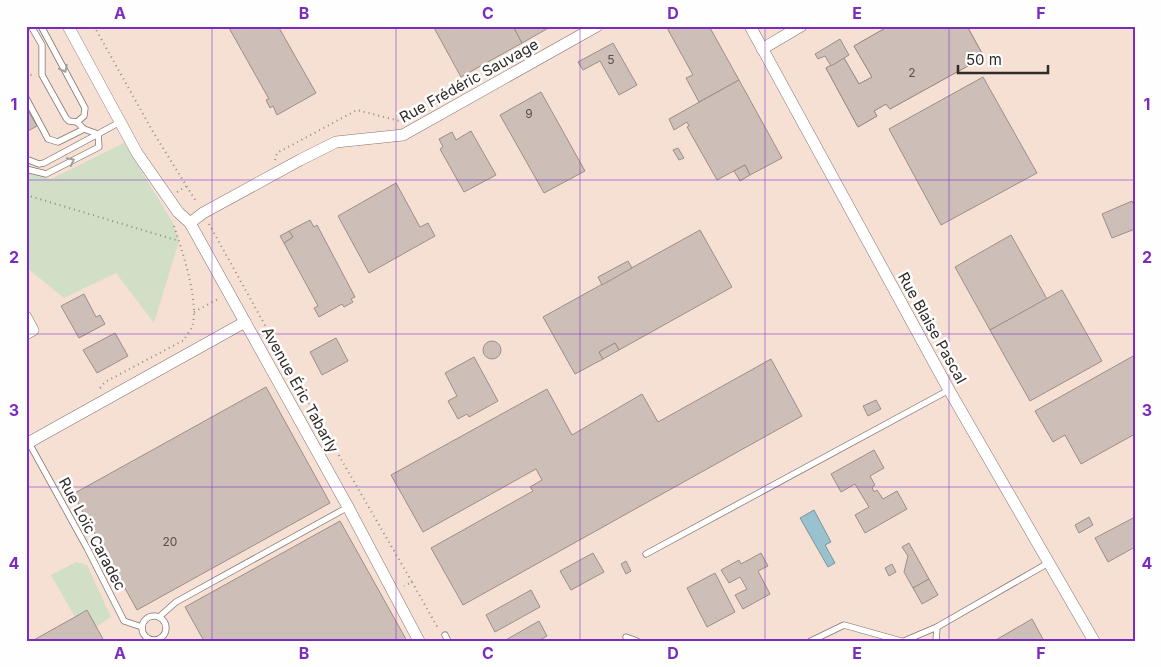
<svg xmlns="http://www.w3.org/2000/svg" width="1161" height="667" viewBox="0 0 1161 667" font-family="Inter,sans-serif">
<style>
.built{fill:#f6e0d4}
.green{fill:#d0dfc5}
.water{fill:#9ac2ce;stroke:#7a959c}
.building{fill:#cdbfb7;stroke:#9c8e87;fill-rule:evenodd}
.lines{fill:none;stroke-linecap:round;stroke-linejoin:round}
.service-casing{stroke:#83766f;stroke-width:7}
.minor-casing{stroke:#83766f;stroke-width:12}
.path{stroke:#938a84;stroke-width:2;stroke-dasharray:1 4;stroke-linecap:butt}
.service{stroke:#fff;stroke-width:5.5}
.minor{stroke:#fff;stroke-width:11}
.oneway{stroke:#a2a09e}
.grid{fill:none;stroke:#7b2cbf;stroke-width:1;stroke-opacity:0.55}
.labels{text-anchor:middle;stroke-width:5;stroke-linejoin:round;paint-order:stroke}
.number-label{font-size:12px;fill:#57504c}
.street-label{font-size:15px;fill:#302b28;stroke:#fefefe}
.neatline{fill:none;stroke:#7b2cbf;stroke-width:2}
.grid-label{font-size:16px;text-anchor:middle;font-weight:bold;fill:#7b2cbf}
</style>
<rect width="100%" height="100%" fill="#fceee5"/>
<!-- built -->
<rect class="built" x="26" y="26" width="1109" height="615"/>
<!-- green -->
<g class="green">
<path d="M124,143L173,223L179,241L154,323L116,273L64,298L26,267V172L51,179Z"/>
<path d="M76,562L87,565L111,617L96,627L87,611L75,617L51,575Z"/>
</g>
<!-- water -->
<path class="water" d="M814,510L831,542L825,545L835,563L828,567L800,518Z"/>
<!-- building -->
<g class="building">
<path d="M232,26H278L316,93L277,115L273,106L270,108L266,100L269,99L229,28Z"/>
<path d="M433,26H513L522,43L461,77Z"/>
<path d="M513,26H552L522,43Z"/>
<path d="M669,26H709L739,80L699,102L686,78L693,75L667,28Z"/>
<path d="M889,26H967L984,57L890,109L886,104L874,111L877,116L858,127L826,68L844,58L859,84L872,77L854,46ZM875,82L877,87L865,94L862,89Z"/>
<path d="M889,26H967L984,57L890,109L886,104L874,111L877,116L858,127L826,68L844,58L859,84L872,77L854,46Z"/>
<path d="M840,39L849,55L831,66L825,56L818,59L815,54Z"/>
<path d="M613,43L637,85L619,95L600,61L583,70L578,62Z"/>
<path d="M983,77L1037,173L941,225L889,129Z"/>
<path d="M739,80L782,158L750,175L745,165L717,180L687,127L689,126L687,122L674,130L669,119Z"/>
<path d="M541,92L585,171L544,193L500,115Z"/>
<path d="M26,107L37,126L26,132Z"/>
<path d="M471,131L496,175L464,192L440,149L443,147L439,139L452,132L456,140Z"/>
<path d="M678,148L684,158L679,160L673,150Z"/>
<path d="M745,165L750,175L740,181L734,171Z"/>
<path d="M396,183L420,227L428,223L435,236L369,273L338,216Z"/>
<path d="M1132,201L1135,208V229L1112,238L1102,214Z"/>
<path d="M310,220L314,227L317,225L355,297L351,299L353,302L344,307L342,304L319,317L314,308L318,306L284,243L293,237L289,231Z"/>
<path d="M700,230L732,287L619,350L615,343L599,352L603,359L575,374L543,317Z"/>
<path d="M289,231L293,237L284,243L280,236Z"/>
<path d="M1011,235L1047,299L990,330L955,267Z"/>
<path d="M628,261L632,268L602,285L598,277Z"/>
<path d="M1062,290L1102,361L1030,401L990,330Z"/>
<path d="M84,294L96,317L100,315L105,324L79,338L61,306Z"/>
<path d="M115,333L128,356L97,373L83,350Z"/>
<path d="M336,338L348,361L322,375L310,352Z"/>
<circle cx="492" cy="350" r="9"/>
<path d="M615,343L619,350L603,359L599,352Z"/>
<path d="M1135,355V434L1081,464L1065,435L1053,442L1035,411Z"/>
<path d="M474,357L498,401L469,417L467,414L458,419L448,401L457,396L445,373Z"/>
<path d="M771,359L802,416L463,605L431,548L533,491L530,487L542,480L536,469L423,532L391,475L547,389L572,435L642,394L658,422Z"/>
<path d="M266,387L330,503L137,610L73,494Z"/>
<path d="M876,400L881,409L868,416L863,406Z"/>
<path d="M874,450L884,468L870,476L875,485L872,487L874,492L877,490L883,499L897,491L907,509L865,533L855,515L869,507L855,484L841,492L831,474Z"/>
<path d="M1089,517L1093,525L1079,533L1075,525Z"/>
<path d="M1135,517V547L1108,562L1095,538Z"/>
<path d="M340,521L407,641H204L185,607Z"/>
<path d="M909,543L929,579L913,588L904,572L908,556L902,547Z"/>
<path d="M593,553L604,572L571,590L560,571Z"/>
<path d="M761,553L768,566L758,571L770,594L743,609L735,595L747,589L740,577L729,583L721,570L739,560L741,564Z"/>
<path d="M626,561L631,571L626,574L621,564Z"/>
<path d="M892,564L896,572L889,576L885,568Z"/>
<path d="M715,573L735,612L707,627L687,588Z"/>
<path d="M929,579L938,595L922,604L913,588Z"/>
<path d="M531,590L540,607L495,632L486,615Z"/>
<path d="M87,610L104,641H32L75,617Z"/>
<path d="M1032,619L1044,641H994Z"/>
<path d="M539,621L547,636L538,641H504Z"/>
</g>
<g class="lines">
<defs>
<g id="service">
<path d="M31,26L42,45V75L66,118L69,121L77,122L84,116L85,108L41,26"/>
<path d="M26,98L48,139L58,142L84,129"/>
<path d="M77,122L84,129L98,134"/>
<path d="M26,159L39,164L44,163L98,134"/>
<path d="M26,169L46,174L99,147L98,134L120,122"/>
<path d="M29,443L87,548L124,621L142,627"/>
<path d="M646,554L949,390"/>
<circle cx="154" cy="628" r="12"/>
<path d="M159,617L176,602L348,507"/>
<path d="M445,635L448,641"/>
<path d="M626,637L637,641"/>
<path d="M811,641L844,625L901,641"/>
<path d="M904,641L937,627"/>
<path d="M936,641L937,627L1050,562"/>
</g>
<g id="minor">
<path d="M68,26L137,153L178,212L190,223L245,322"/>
<path d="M750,26L949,390L1094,641"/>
<path d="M762,49L801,26"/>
<path d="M190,223L203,213L300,160L336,142L403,135L597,26"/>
<path d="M26,317L33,330L26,334"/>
<path d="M26,444L245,322L348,507L419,641"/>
</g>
</defs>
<!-- service casing -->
<use href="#service" class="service-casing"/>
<!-- minor casing -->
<use href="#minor" class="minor-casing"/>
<!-- path -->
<g class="path">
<path d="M94,26L153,132L197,203"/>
<path d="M26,77L33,74"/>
<path d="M275,160L277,153L357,110L403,122"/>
<path d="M177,192L187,186"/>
<path d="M26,195L179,241"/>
<path d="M209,224L297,383L412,582L404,586"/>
<path d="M194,312L218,299"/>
<path d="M100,388L105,382L184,340C186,336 190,331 192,327C200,301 181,248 173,223"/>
<path d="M412,582L439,630"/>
</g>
<!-- service -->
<use href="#service" class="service"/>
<!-- minor -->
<use href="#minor" class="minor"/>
</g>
<!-- one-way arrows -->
<defs><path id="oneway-chevron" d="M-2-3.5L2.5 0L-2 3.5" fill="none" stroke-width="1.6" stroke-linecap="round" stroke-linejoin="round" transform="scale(1.25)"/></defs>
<g class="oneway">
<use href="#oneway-chevron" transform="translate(64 69) rotate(62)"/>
<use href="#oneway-chevron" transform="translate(71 161) rotate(-27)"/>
</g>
<!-- grid -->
<path class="grid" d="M212,26V641M396,26V641M580,26V641M765,26V641M949,26V641M26,180H1135M26,334H1135M26,487H1135"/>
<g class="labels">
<!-- number labels -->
<g class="number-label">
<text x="611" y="64">5</text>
<text x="912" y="77">2</text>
<text x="529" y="118">9</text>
<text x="170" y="546">20</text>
</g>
<!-- street labels -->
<g class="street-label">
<text transform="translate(469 81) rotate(-29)" y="5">Rue Frédéric Sauvage</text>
<text transform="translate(932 328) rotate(61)" y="5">Rue Blaise Pascal</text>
<text transform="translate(300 390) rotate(61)" y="5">Avenue Éric Tabarly</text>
<text transform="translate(92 534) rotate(62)" y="5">Rue Loïc Caradec</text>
</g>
</g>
<!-- border -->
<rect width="1161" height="667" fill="none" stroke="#fefefe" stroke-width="55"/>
<!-- scale -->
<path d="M958 65v8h90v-8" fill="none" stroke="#302b28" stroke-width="2.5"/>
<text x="966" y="65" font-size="15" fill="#302b28" stroke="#fefefe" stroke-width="4" paint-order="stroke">50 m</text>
<rect x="28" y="28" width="1106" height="612" class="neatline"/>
<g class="grid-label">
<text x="120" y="19">A</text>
<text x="304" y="19">B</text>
<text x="488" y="19">C</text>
<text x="673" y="19">D</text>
<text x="857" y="19">E</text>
<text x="1041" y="19">F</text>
<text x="14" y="110">1</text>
<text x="1147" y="110">1</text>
<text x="14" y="263">2</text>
<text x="1147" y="263">2</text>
<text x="14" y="416">3</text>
<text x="1147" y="416">3</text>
<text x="14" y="569">4</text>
<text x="1147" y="569">4</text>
<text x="120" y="659">A</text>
<text x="304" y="659">B</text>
<text x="488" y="659">C</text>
<text x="673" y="659">D</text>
<text x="857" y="659">E</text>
<text x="1041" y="659">F</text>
</g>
</svg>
